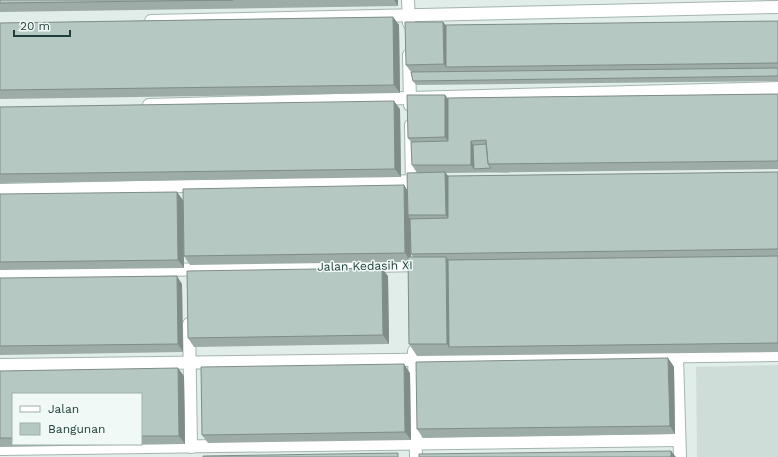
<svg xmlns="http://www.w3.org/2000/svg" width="778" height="457" viewBox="0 0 778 457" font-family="'Work Sans',sans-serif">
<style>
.built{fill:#cfddd8}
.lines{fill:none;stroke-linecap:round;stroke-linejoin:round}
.minor-casing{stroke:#a3b5b1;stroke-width:14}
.minor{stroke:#fff;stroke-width:12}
.wall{fill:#9daca7;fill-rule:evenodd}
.shaded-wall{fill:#7f8c88}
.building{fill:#b6c8c2;stroke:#7f8c88}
.labels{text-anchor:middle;stroke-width:3;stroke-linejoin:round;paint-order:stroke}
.street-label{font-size:12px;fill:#203f3b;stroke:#f1f9f6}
</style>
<rect width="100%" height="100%" fill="#e1ede9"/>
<!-- built -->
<path class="built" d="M778,365V457H697L696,367Z"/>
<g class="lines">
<defs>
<g id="minor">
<path d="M408,0L409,23"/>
<path d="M151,21L778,7"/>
<path d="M409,55L410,105"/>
<path d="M149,105L778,88"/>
<path d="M411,125L412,189"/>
<path d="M0,190L423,181"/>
<path d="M0,273L423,265"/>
<path d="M189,324L191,447"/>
<path d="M414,351L416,457"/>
<path d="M677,357L680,457"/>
<path d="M0,365L778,355"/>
<path d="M0,449L679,440"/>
</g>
</defs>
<!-- minor casing -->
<use href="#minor" class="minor-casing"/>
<!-- minor -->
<use href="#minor" class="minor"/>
</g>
<!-- wall -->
<g class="wall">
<path d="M0,0H398V6L0,12Z"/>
<path d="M393,17L399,25L400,93L0,99V23Z"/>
<path d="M778,21V81L416,85L413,81L411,72L406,65L443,22L446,25Z"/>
<path d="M778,94V169L446,173L448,176L778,172V352L417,356L409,344L408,262L190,265L184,256L183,211L184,268L0,270V194L183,200L408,191L417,173L412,165L411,142L408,138L445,95L448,98ZM410,219L411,254L413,257H411Z"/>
<path d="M0,107L400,109L401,177L0,183Z"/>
<path d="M388,276L389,344L194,347L188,338Z"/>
<path d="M0,278L182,284L183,352L0,355Z"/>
<path d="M668,358L674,367L675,434L423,438L417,429Z"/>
<path d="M0,371L184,376L185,444L0,447ZM13,394H141V444H13Z"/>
<path d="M410,373L411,440L208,443L202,435Z"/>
</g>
<!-- shaded-wall -->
<g class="shaded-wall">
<path d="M394,0H398V6Z"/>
<path d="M393,17L399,25L400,93L394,85Z"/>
<path d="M443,22L452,34L446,67L444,64Z"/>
<path d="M445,95L453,107L454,149L445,137Z"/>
<path d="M394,101L400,109L401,177L395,169Z"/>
<path d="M471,141L476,149L474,169L471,165Z"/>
<path d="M445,172L454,184V227L446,215Z"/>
<path d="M404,185L410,194L408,215L410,219L411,262L405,253Z"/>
<path d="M177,192L183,200L184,268L178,260Z"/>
<path d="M446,257L454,268L449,347L455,356L447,344Z"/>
<path d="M382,268L388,276L389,344L383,335Z"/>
<path d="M177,276L182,284L183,352L178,344Z"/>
<path d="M668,358L674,367L675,434L670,426Z"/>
<path d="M404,364L410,373L411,440L405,432Z"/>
<path d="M178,368L184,376L185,444L179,436Z"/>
<path d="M671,451L676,457H671Z"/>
</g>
<!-- building -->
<g class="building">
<path d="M0,0H233L0,3Z"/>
<path d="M393,17L394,85L0,90V23Z"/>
<path d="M778,21V63L446,67V25Z"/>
<path d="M405,22H443L444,64L406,65Z"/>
<path d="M778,68V76L413,81L411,72Z"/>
<path d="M778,94V161L488,164L486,140L471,141V165H412L411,142L448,141V98Z"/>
<path d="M407,95H445V137L408,138Z"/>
<path d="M394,101L395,169L0,174V107Z"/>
<path d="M486,144L488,164L491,168L474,169L473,145Z"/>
<path d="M445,172L446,215H408L407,173Z"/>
<path d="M778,172V249L411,254L410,219L448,218V176Z"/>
<path d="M404,185L405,253L184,256L183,189Z"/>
<path d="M177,192L178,260L0,262V194Z"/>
<path d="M778,256V343L449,347L448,260Z"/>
<path d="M408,257H446L447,344H409Z"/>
<path d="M382,268L383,335L188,338L187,271Z"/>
<path d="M177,276L178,344L0,346V278Z"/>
<path d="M668,358L670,426L417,429L416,362Z"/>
<path d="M404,364L405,432L202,435L201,367Z"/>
<path d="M178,368L179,436H141V394H13V438H0V371Z"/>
<path d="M671,451V457H419V454Z"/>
<path d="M398,453V457H203V456Z"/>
</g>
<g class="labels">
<!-- street labels -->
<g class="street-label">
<text transform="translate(365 266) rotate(-1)" y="4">Jalan Kedasih XI</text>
</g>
</g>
<!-- legend -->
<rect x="12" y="393" width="130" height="52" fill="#f1f9f6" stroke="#9dafab"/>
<rect x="20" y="406" width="20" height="6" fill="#ffffff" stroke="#9dafab"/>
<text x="48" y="413" font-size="12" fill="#203f3b">Jalan</text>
<rect x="20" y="423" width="20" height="12" fill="#b6c8c2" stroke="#9dafab"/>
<text x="48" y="433" font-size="12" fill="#203f3b">Bangunan</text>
<!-- scale -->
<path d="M14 30v6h56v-6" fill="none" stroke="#203f3b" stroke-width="2"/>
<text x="20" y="30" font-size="12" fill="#203f3b" stroke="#f1f9f6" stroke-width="3" paint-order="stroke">20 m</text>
</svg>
